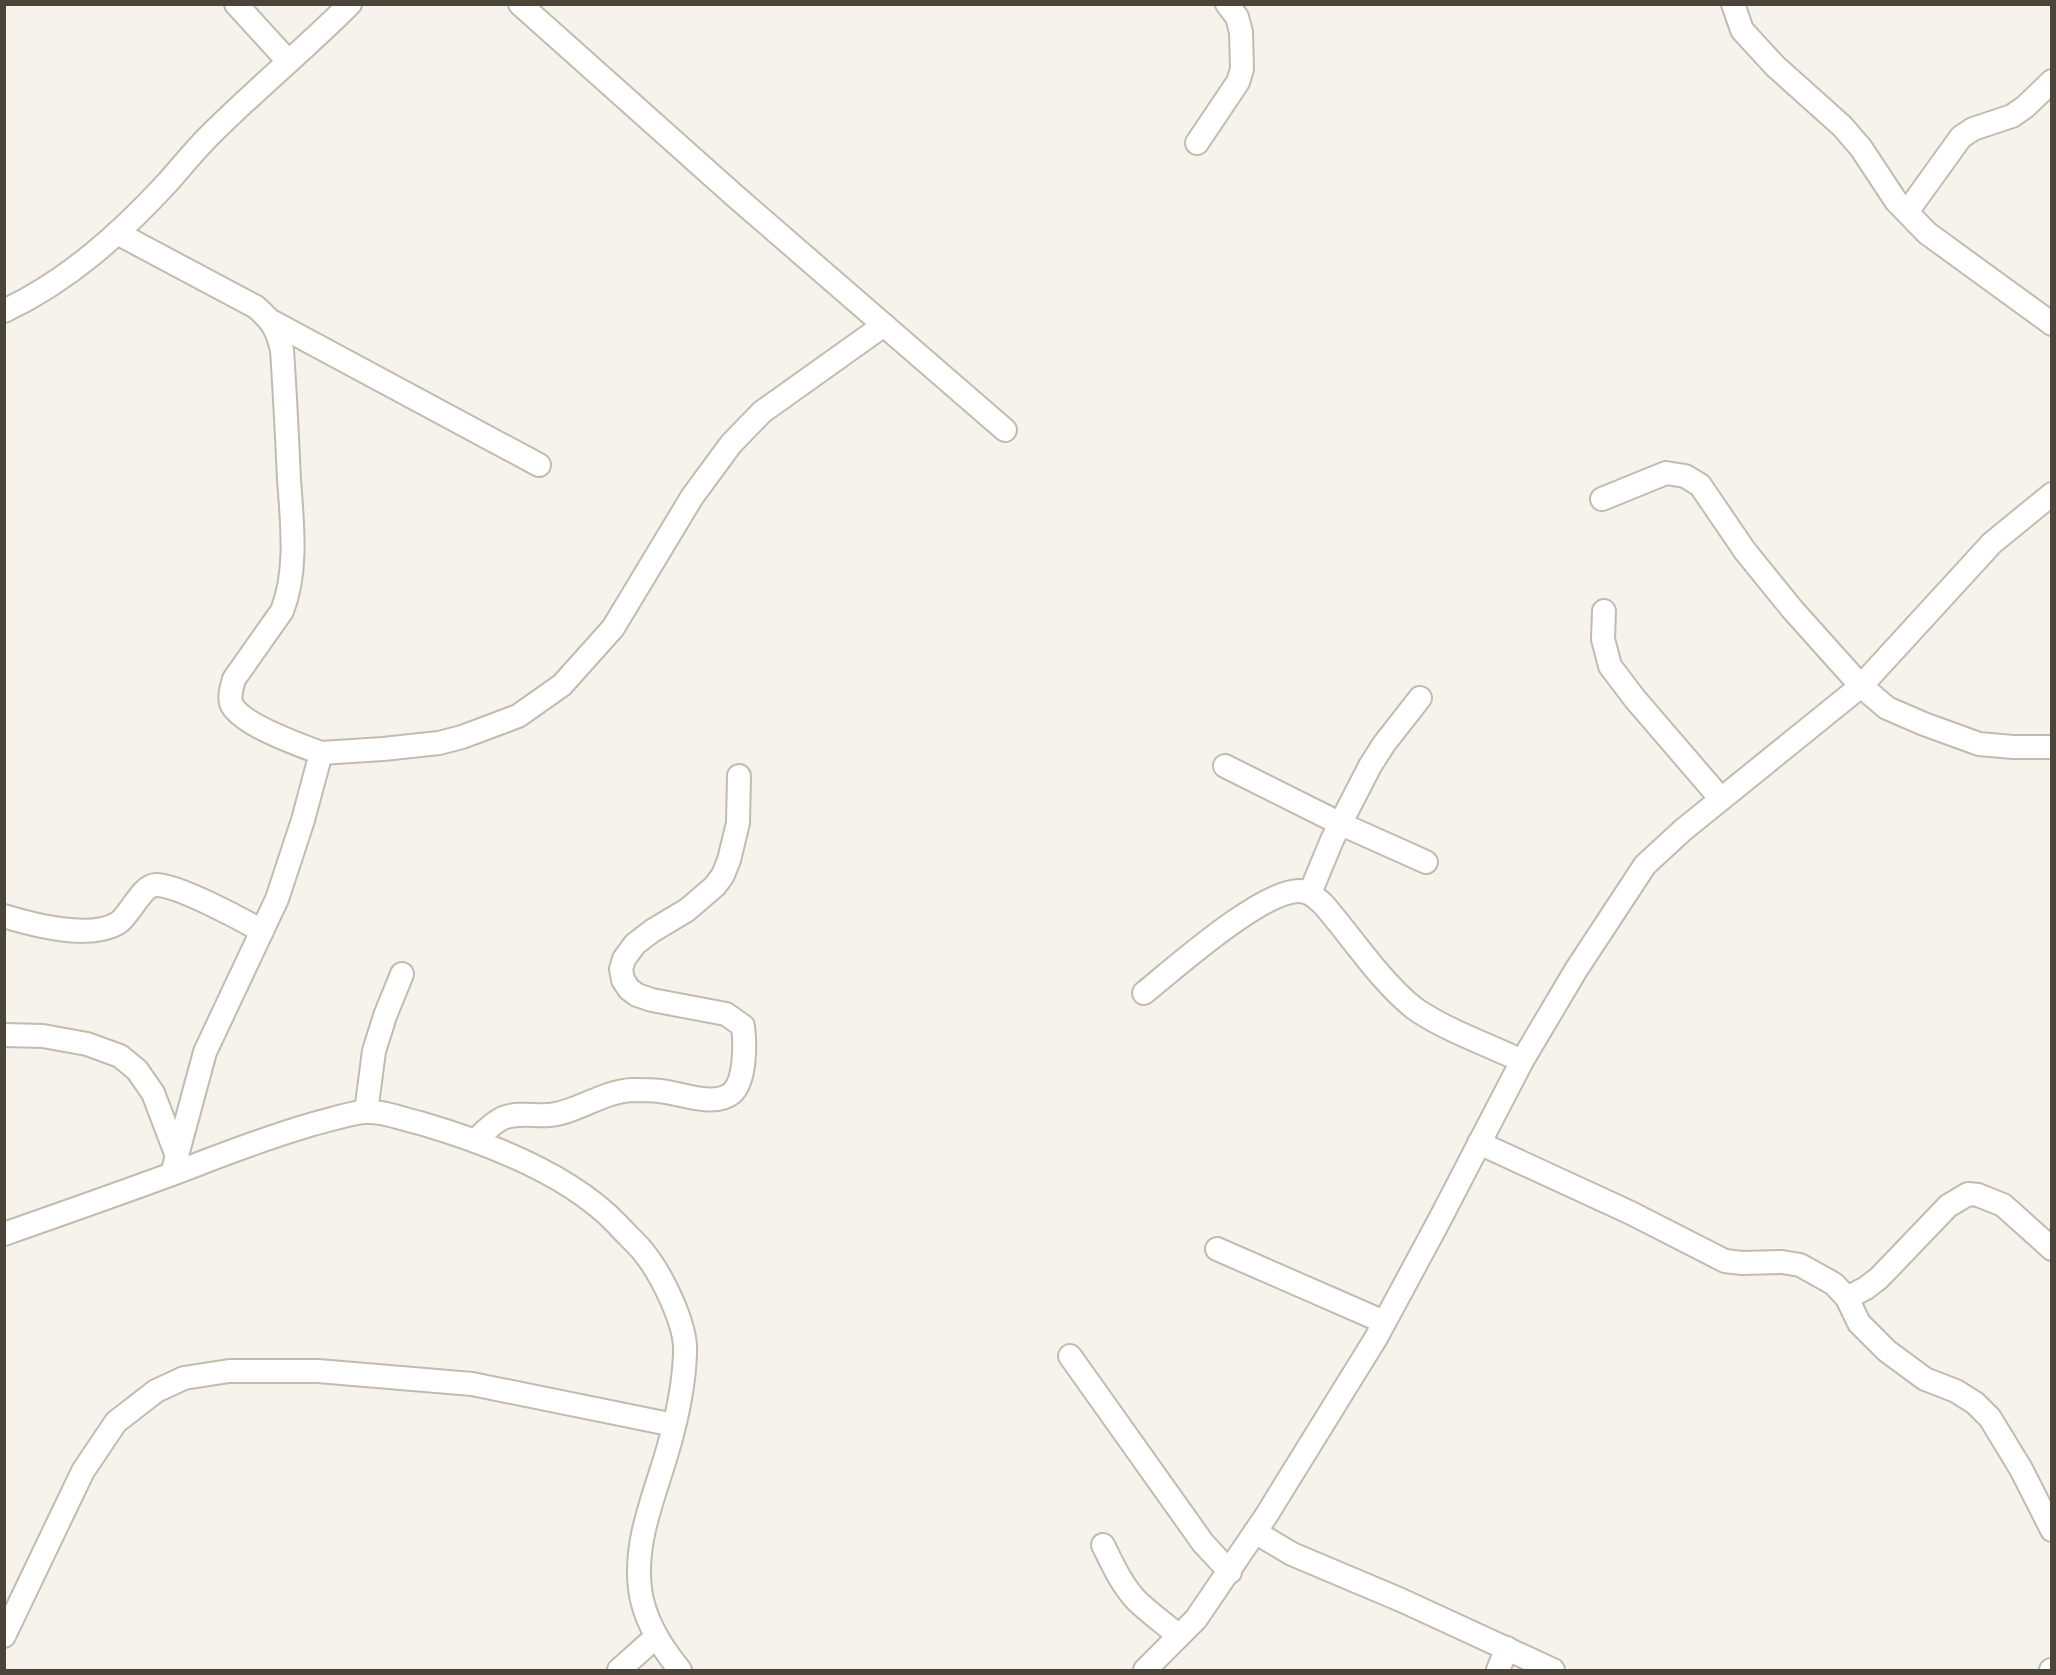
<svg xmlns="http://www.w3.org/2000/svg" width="2056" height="1675" viewBox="0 0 2056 1675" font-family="Rubik,sans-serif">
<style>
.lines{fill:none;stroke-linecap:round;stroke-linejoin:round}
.minor-casing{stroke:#c2bbae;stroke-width:26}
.minor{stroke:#fff;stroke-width:22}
</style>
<rect width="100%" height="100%" fill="#f6f3ec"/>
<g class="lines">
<defs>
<g id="minor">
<path d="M236,4L288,61"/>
<path d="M520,4L735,196L1005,430"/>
<path d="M1733,4L1742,30L1775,66L1842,126L1861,148L1896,201L1927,233L2052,324"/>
<path d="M1197,143L1238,82L1242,69L1241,32L1237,17L1227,4"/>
<path d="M1907,212L1961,137L1973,129L2012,116L2025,107L2052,81"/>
<path d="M117,233L256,307C273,322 277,329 282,350C285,393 287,436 289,479C292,522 298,571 282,611L234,679C232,687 229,695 231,703C239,724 300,745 321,753L303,820L277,899L205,1052L172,1174"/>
<path d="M4,311C68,281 121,233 168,182C182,166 195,150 210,135C255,90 305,49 350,4"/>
<path d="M271,321L539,465"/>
<path d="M1602,499L1666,473L1685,476L1700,485L1745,551L1792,609L1861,686L1887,708L1924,724L1979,744L2013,747H2052"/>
<path d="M1604,611L1603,639L1610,666L1635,699L1721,799"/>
<path d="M321,753L383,749L439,743L462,737L518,716L562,685L613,628L692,497L731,444L762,412L884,325"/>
<path d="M1225,766L1341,824L1426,862"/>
<path d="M1310,893L1332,840L1370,766L1384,744L1420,698"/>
<path d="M4,916C33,925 91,940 118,923C130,915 142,885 156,885C178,885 241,919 262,931"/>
<path d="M1144,993C1175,968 1261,891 1299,891C1309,891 1315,897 1323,904C1351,936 1381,982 1414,1008C1443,1029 1489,1045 1522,1061"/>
<path d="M4,1035L43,1036L87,1044L120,1056L137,1070L153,1093L177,1156"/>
<path d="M366,1112L374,1051L385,1016L402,974"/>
<path d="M475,1141C483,1133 492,1123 503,1118C518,1112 534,1116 549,1115C576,1113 601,1092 632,1090C641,1090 651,1090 660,1091C681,1093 714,1108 732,1093C746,1080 745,1043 743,1026L726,1014L652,1000L637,995L629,989L623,980L621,969L624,959L635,944L652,931L687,910L715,886L723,875L729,860L738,823L739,776"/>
<path d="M1479,1143L1631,1213L1725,1261L1742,1263L1782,1262L1800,1265L1834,1284L1847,1298L1859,1323L1887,1351L1925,1379L1956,1391L1975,1403L1990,1418L2021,1469L2052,1530"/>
<path d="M4,1234C64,1213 124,1192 183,1170C226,1153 269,1137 313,1124C329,1120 347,1114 363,1112C381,1110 402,1119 420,1123C485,1142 569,1174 617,1224C625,1233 634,1241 641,1249C660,1271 687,1324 685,1353C684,1386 677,1418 668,1449C655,1495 634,1540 640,1589C644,1620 661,1647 680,1670"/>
<path d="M1217,1249L1384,1322"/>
<path d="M1847,1298L1866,1288L1879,1278L1948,1206L1968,1194L1978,1195L2003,1205L2052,1249"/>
<path d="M1070,1356L1203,1543L1230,1572"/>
<path d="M1255,1532L1292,1554L1401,1600L1553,1670"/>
<path d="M1103,1545C1113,1565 1122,1586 1138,1602C1151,1614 1166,1625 1179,1636"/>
<path d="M4,1636L83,1471L116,1422L156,1391L184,1378L229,1371H318L472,1384L674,1425"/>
<path d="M619,1670L656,1637"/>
<path d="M1145,1670L1196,1619L1266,1516L1376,1338L1439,1221L1522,1061L1576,970L1645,865L1683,830L1861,686L1992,543L2052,494"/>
<path d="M1498,1670L1507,1648"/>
<path d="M2051,1670H2052"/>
</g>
</defs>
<!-- minor casing -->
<use href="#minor" class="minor-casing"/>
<!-- minor -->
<use href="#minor" class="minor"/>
</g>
<!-- border -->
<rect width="2056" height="1675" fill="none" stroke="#4b4439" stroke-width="12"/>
</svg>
